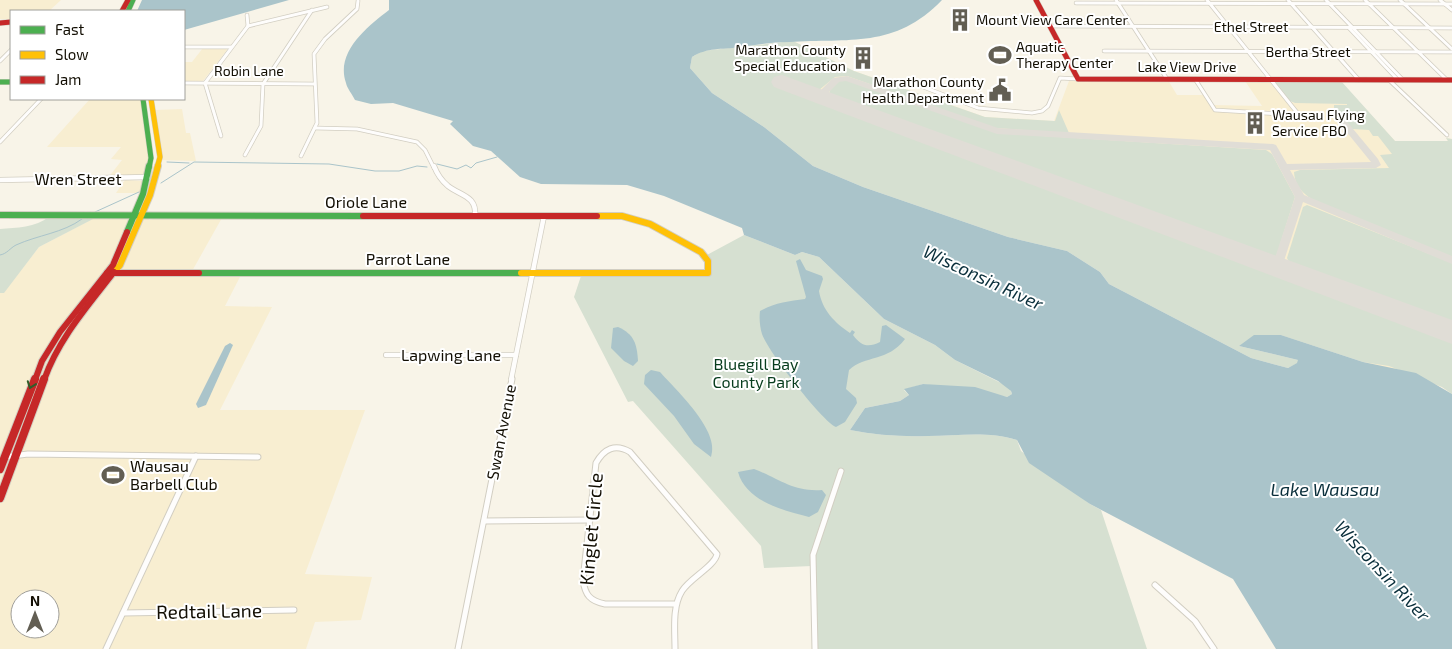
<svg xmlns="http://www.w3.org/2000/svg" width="1452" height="649" viewBox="0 0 1452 649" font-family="'Exo 2',sans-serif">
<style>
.built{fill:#f8eed1;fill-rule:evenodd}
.green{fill:#d6e0d1}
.water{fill:#aac4ca}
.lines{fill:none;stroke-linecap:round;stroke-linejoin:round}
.stream{stroke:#aac4ca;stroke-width:1}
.taxiway{fill:#e0ddd6;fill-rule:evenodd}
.runway{fill:#e0ddd6;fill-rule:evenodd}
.street-far2-casing{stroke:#d2cec2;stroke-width:4.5}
.street-far1-casing{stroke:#d2cec2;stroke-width:6}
.street-casing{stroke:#d2cec2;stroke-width:7}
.fast-far1-casing{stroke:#d2cec2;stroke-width:6}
.fast-casing{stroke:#d2cec2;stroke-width:8}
.slow-far1-casing{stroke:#d2cec2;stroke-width:6}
.slow-casing{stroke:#d2cec2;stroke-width:8}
.jam-far2-casing{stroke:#d2cec2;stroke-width:6}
.jam-far1-casing{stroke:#d2cec2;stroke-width:8}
.jam-casing{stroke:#d2cec2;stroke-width:10}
.street-far2{stroke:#fefdfc;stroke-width:3}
.street-far1{stroke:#fefdfc;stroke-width:4.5}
.street{stroke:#fefdfc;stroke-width:5}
.fast-far1{stroke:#4caf50;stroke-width:5}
.fast{stroke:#4caf50;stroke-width:6}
.slow-far1{stroke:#ffc107;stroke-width:5}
.slow{stroke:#ffc107;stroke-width:6}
.jam-far2{stroke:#c62828;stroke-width:5}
.jam-far1{stroke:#c62828;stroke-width:6}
.jam{stroke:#c62828;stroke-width:8}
.oneway{stroke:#2f5e2a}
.labels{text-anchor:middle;stroke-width:4;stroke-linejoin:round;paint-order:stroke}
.far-poi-label{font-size:14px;fill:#120e03;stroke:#fff;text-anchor:start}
.far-street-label{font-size:14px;fill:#120e03;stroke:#fff}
.street-label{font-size:16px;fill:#120e03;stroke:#fff}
.park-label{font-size:16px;fill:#073c1d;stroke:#fff}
.poi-label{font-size:16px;fill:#120e03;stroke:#fff;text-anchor:start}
.water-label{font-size:18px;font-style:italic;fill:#0a2f3b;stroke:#fff}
.near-street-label{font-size:19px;fill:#120e03;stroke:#fff}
</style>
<rect width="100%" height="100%" fill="#f8f4e8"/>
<!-- built -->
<g class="built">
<path d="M0,0H61L49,11H11V19H0Z"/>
<path d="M793,41L854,71L985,117L1054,121L1069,81L1168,80L1177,95H1205L1211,105L1262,106L1245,81H1269L1287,102L1361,104L1395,141H1448L1446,138L1452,139V394L1442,387L1281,335L692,57Z"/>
<path d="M203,48H226L227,50L203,81L184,82V62H192Z"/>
<path d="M90,99H141L149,155L148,172L142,177L108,178L122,160L111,159L121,147H47Z"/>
<path d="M182,109L186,133H190L196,161L162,160L155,110Z"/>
<path d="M125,180L144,181L141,193H116Z"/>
<path d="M148,215L149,220L173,215L223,216L191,273H242L225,306L272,307L220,410H365L305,574L372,577L361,620L315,622L306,649H0V293L4,292L39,247L98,216ZM20,599H50V629H20Z"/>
</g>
<!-- green -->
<g class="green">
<path d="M793,41L854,71L985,117L1055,121L1059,110L1069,133L994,128L847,76L835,77L819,90L787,80L779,86L1452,340V394L1442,387L1389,366L1363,362L1281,335L1239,346L1298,360V363L1288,368L1251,358L1109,284L1100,272L1067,251L1008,237L863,187L813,166L764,127L712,93L690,68L692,57L702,51Z"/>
<path d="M846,80L997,133L1266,150L1272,154L1295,197L1276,257L1267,258L829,95L830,89L839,81Z"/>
<path d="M1341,81L1395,141H1448L1446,138L1452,139V258L1321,204C1307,197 1295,189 1294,172L1300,170L1389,168L1380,155L1392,154L1378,136H1373L1369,130L1352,129L1334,108V105H1347V104L1295,103L1290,101L1275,82Z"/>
<path d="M1307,205L1452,263V327L1291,266L1287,258L1303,207Z"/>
<path d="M49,217L95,218L39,247L4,293H0V229C16,228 36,227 49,217Z"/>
<path d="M744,235L795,255L802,252L819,257L884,319L935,345L955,360L1009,387L1012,394L1007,397L923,384L904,390L909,395L900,401L865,408L850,430C875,435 902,437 928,436C959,436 987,431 1017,440L1021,451L1090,504L1101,510L1147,649H815L812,566L764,568L761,546L633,401L628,402L574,297L582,273H708L705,256Z"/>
</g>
<!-- water -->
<g class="water">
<path d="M142,0H289L184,30V11H137Z"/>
<path d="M389,0H942C895,49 849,38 789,42C772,42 756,45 739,47C721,50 708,47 692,57L690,68L712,93L764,127L813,166L863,187L1008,237L1067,251L1100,272L1109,284L1251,358L1288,368L1297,363L1298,360L1239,346L1254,335H1281L1363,362L1416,373L1452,394V649H1276L1233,579L1090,504L1029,463L1017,440C987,431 959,436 928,436C902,437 875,435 850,430L865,408L900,401L909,395L904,389L923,384L975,387L1007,397L1012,394L1011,391L998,381L955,360L935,345L884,319L819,257L802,252L795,255L744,235L742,228L664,196L627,185L541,184L520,177L491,151L473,146L450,124L453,121L393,103L371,104L355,100C352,94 347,88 346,83C335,52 368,26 389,10Z"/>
<path d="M800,259L806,270L822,276L823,279L819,291C822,310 835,323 850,333L852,330L855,332L853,335C861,346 868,348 880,342L882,326L886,325L905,339C888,362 865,355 849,370L846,389L856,398L857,403L845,422L836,427C822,421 767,350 762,334C760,327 759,319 760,311C774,303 789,301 805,299L806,297L796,261Z"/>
<path d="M618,327C634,334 637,344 638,361L633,366L624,361L611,348L613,328Z"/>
<path d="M230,343L233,345L206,405L198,408L196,404L225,346Z"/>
<path d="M651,370L660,372C676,390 721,431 711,457L694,444L674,416L644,384L645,375Z"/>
<path d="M754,469C780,479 793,492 822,490L826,495L818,512L809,517C782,510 746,501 738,472Z"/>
</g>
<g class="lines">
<!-- stream -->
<g class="stream">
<path d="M167,162L189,163"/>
<path d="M437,164L457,169L466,165L471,168L476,163L497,157"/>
<path d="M161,183L194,162L329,164L375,171H399L417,166L427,167"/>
<path d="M95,212L139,192"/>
<path d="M0,255C7,254 10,248 16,245C38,235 63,233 82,219"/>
</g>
<!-- taxiway -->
<path class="taxiway" d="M847,76L998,128L1273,144L1276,145L1287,164L1371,162L1332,114L1336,111L1339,112L1378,159L1381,165L1376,168L1290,170L1304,195L1452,256V264L1303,202L1282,267L1281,270H1273L1272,267L1295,197L1270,150L997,134L846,81L839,82L822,99H816V95L833,78Z"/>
<!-- runway -->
<path class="runway" d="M782,75L1452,320V344L774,87L771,82L774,77Z"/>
<defs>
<g id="street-far2">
<path d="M1116,0L1167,79"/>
<path d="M1207,0L1299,115"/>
<path d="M1288,0L1359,80"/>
<path d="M1326,0L1403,80"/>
<path d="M1365,0L1447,80"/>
<path d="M1400,0L1452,49"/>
<path d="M1440,0L1452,10"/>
<path d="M1076,3L1452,4"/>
<path d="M248,26L327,7"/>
<path d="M1050,26L1452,28"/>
<path d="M1349,28L1398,80"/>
<path d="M184,47H231"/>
<path d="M1104,51L1452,52"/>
<path d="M0,61L11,50"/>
<path d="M1195,79L1215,110L1299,115"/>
<path d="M1389,80L1447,135"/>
<path d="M184,83L314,84"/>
<path d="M918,85L978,108L1032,113L1042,111L1048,106L1060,78L1078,79"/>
<path d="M315,128L357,129L417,142L425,150L434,168"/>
<path d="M221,136L205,83L248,26L247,15"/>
<path d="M0,142L41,99"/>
<path d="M245,155L261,126L263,84L312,10"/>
<path d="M301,156L317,123L314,54L325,39L357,9L358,1"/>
</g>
<g id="street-far1">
<path d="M434,166C437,174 442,181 448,186C461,196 477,196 475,216"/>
<path d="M0,180L148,177"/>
<path d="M386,355H516"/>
<path d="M511,380L544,216"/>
</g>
<g id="street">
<path d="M4,457L28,454L258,457"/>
<path d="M484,521L590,520"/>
<path d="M1155,585L1195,621L1214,649"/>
<path d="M123,613L294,610"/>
<path d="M106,649L196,456"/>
<path d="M458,649L512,379"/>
<path d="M675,649C675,630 672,607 682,591C690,578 715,566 717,554L630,452C615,443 604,449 596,463L583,580C585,595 590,601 605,604H676"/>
<path d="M815,649L813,555L841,471"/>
</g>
<g id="fast-far1">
<path d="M128,11L133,0"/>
<path d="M0,82H11"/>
<path d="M143,99L151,158L149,168"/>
</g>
<g id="fast">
<path d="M0,215L363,216"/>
<path d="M127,232L143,194L149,166"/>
<path d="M199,273H521"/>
</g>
<path id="slow-far1" d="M151,99L160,157L157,168"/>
<g id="slow">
<path d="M114,272L120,265L150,195L158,166"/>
<path d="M521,273H708V261L701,252L650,224L622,216H597"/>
</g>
<g id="jam-far2">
<path d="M1036,0L1078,79L1452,80"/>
<path d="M122,11L128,0"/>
<path d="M0,23L11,22"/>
</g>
<g id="jam-far1">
<path d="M363,216H597"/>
<path d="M107,273H199"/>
<path d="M35,380L42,361L60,332L113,265L127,232"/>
<path d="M44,380C59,338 87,307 114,272"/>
</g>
<g id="jam">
<path d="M0,469L35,379"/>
<path d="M0,498L44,379"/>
</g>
</defs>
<!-- street-far2 casing -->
<use href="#street-far2" class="street-far2-casing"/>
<!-- street-far1 casing -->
<use href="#street-far1" class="street-far1-casing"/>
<!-- street casing -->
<use href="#street" class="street-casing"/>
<!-- fast-far1 casing -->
<use href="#fast-far1" class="fast-far1-casing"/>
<!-- fast casing -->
<use href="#fast" class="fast-casing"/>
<!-- slow-far1 casing -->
<use href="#slow-far1" class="slow-far1-casing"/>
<!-- slow casing -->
<use href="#slow" class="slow-casing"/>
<!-- jam-far2 casing -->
<use href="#jam-far2" class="jam-far2-casing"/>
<!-- jam-far1 casing -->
<use href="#jam-far1" class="jam-far1-casing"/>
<!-- jam casing -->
<use href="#jam" class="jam-casing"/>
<!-- street-far2 -->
<use href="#street-far2" class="street-far2"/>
<!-- street-far1 -->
<use href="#street-far1" class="street-far1"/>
<!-- street -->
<use href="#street" class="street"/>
<!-- fast-far1 -->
<use href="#fast-far1" class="fast-far1"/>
<!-- fast -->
<use href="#fast" class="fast"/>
<!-- slow-far1 -->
<use href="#slow-far1" class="slow-far1"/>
<!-- slow -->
<use href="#slow" class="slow"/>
<!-- jam-far2 -->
<use href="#jam-far2" class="jam-far2"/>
<!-- jam-far1 -->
<use href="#jam-far1" class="jam-far1"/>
<!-- jam -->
<use href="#jam" class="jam"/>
</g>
<!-- one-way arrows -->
<defs><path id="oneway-chevron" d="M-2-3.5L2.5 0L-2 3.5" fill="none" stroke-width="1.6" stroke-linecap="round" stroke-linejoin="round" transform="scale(1.25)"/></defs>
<use class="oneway" href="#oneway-chevron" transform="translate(31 385) rotate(110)"/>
<!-- icons -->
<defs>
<symbol id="building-bare" viewBox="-9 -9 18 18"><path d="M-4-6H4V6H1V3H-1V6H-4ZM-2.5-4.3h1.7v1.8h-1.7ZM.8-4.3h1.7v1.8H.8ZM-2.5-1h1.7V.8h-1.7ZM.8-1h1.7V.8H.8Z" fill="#625e53" stroke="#fff" stroke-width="2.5" paint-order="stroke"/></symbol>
<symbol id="stadium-bare" viewBox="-9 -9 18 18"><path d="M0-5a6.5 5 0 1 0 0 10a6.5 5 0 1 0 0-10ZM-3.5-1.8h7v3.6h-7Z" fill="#625e53" stroke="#fff" stroke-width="2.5" paint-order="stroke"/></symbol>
<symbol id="civic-bare" viewBox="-9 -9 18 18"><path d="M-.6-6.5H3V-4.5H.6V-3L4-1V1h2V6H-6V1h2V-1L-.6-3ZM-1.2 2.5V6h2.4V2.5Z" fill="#625e53" stroke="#fff" stroke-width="2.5" paint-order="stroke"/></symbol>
</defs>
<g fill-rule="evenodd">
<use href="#building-bare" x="944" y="4" width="32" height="32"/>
<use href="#stadium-bare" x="984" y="39" width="32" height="32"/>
<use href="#building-bare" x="847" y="42" width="32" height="32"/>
<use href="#civic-bare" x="984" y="74" width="32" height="32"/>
<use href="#building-bare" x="1239" y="107" width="32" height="32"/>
<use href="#stadium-bare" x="97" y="459" width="32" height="32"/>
</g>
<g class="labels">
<!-- far-poi labels -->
<g class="far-poi-label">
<text x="976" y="25">Mount View Care Center</text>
<text x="1016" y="52">Aquatic<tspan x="1016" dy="16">Therapy Center</tspan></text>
<text x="846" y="55" text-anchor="end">Marathon County<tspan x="846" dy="16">Special Education</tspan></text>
<text x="984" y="87" text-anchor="end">Marathon County<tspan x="984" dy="16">Health Department</tspan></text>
<text x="1272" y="120">Wausau Flying<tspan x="1272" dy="16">Service FBO</tspan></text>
</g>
<!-- far-street labels -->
<g class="far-street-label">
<text x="1251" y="32">Ethel Street</text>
<text x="1308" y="57">Bertha Street</text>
<text x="1187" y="72">Lake View Drive</text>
<text x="249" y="76">Robin Lane</text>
</g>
<!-- street labels -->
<g class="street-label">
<text x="78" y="185">Wren Street</text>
<text x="366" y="208">Oriole Lane</text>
<text x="408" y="265">Parrot Lane</text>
<text x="451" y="361">Lapwing Lane</text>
<text transform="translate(501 432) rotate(-79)" y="6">Swan Avenue</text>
</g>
<!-- park labels -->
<g class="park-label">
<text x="756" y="370">Bluegill Bay<tspan x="756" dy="18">County Park</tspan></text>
</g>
<!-- poi labels -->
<g class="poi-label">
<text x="130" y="472">Wausau<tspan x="130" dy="18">Barbell Club</tspan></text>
</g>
<!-- water labels -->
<g class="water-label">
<text transform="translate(983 278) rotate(25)" y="6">Wisconsin River</text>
<text x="1325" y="496">Lake Wausau</text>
<text transform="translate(1382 571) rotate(47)" y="6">Wisconsin River</text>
</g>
<!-- near-street labels -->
<g class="near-street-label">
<text transform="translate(591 529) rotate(-85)" y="7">Kinglet Circle</text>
<text transform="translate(209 611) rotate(-1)" y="7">Redtail Lane</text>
</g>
</g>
<!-- legend -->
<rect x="10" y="10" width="175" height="90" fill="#ffffff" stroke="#a09f9a"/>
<rect x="20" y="26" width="25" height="8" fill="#4caf50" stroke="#a09f9a"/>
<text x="55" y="35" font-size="15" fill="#120e03">Fast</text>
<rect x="20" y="51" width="25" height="8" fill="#ffc107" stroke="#a09f9a"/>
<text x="55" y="60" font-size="15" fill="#120e03">Slow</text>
<rect x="20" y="76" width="25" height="8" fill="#c62828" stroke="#a09f9a"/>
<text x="55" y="85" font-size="15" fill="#120e03">Jam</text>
<!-- north arrow -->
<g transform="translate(35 614)"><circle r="24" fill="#ffffff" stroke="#a09f9a"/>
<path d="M0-4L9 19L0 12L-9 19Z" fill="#625e53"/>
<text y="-8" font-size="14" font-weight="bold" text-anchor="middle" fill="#120e03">N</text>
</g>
</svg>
